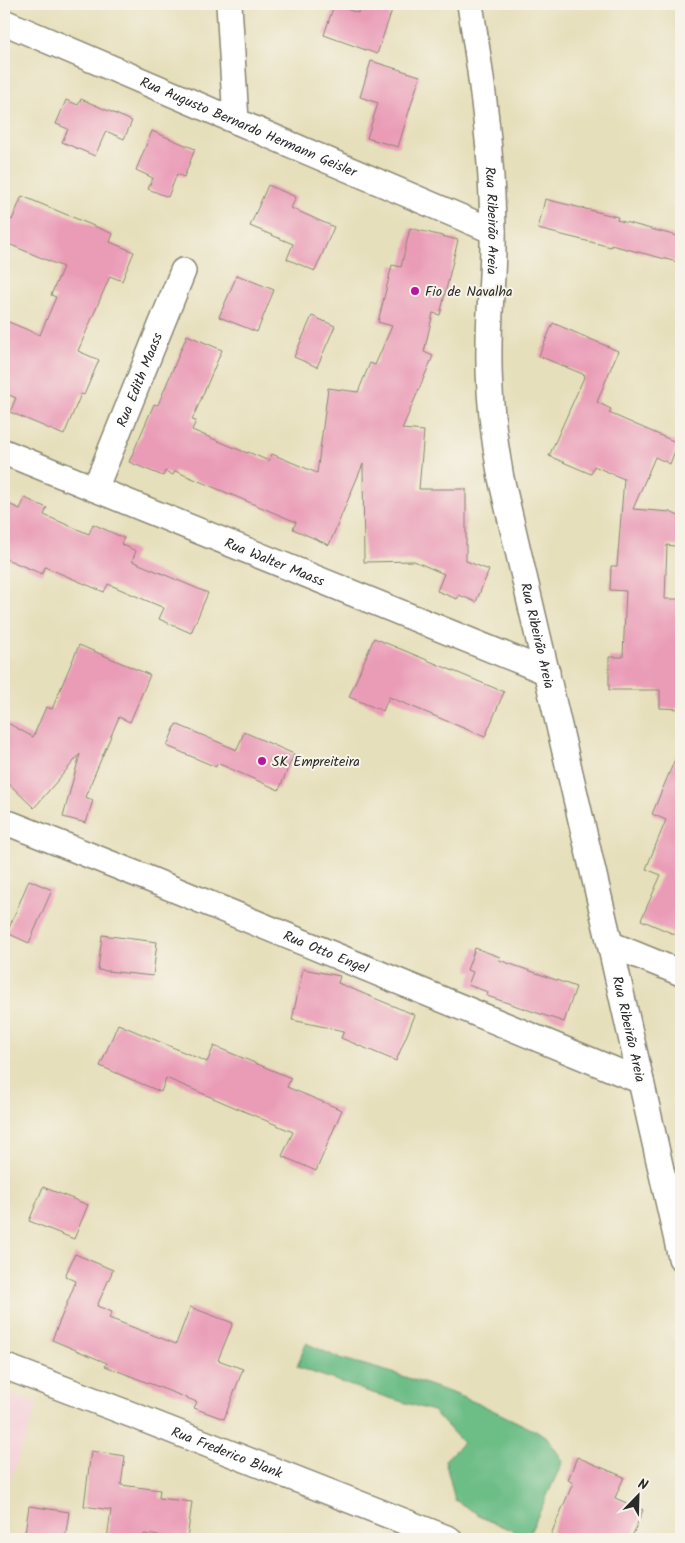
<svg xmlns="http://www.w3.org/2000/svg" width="685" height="1543" viewBox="0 0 685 1543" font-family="Kalam,sans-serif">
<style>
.built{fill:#f5cfd9}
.forest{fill:#6dbd87;stroke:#4c7459}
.building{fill:#ea9cb7}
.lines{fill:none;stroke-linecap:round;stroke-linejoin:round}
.minor-casing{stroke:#888573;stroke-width:28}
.minor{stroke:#fff;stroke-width:25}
.poi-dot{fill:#b5179e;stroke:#f7f3e8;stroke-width:2}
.labels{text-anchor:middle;stroke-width:4;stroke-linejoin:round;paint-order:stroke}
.street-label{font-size:14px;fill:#2b2b2b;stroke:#f7f3e8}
.poi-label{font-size:14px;fill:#2b2b2b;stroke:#f7f3e8;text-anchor:start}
</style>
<rect width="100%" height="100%" fill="#f7f3e8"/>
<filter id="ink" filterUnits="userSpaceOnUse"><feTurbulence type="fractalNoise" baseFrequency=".02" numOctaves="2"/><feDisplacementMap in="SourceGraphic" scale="10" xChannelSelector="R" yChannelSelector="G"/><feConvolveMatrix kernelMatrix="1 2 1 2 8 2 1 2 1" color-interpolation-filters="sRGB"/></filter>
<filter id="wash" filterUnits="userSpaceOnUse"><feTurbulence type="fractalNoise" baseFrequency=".0096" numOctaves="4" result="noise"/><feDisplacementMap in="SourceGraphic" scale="20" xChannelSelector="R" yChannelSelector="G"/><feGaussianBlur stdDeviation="1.12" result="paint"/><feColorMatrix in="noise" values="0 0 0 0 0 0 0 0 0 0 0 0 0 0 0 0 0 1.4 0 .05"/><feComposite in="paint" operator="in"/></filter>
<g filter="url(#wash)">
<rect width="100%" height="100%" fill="#e6dfbb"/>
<!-- built -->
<path class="built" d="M4,1391L38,1404L4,1496Z"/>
<!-- forest -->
<path class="forest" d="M306,1343L336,1357L393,1373L455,1394L484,1406L546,1436L563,1461L528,1537L487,1520L455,1500L445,1460L463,1443L433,1411L366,1391L297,1367Z"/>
<g id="blocks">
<!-- building -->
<g class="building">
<path d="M361,4H394L377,54L324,35L334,5L358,13Z"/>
<path d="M371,61L420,76L398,147L367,138L378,103L360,97Z"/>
<path d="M81,99L132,121L124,139L106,131L95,156L62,142L68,129L56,124L66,100L78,105Z"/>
<path d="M152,131L195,149L184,177L177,174L168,197L148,189L153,178L136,170Z"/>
<path d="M268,185L296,197L291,208L334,227L315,271L287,259L293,244L250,226Z"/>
<path d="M22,196L113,234L110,242L134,252L122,281L110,276L78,351L99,360L84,395L81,394L64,435L10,412L16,398L4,393V320L40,335L56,297L51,295L63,267L4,242V216L12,220Z"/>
<path d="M545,199L618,217L617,220L681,237V263L611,245V247L538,229Z"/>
<path d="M410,228L458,240L440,315L433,313L424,352L433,356L402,429L424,431L419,489H466V561L489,570L476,602L459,595L457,599L437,591L444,574L414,561L364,562L363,464L329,545L293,529L296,522L175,471L173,475L165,471L163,476L129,462L154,404L158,405L187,335L222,350L192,420L196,421L192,430L247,453L248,452L269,461L272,454L317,473L328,388L358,392L370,363L375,365L392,326L378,322L392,265L401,267Z"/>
<path d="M237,275L274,290L257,332L219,317Z"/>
<path d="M312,316L335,326L317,367L294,357Z"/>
<path d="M553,323L618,351L597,402L611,409L609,413L678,443L670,464L655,457L633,509L670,512L681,517V547L667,545L665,599H681V709L660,708V690H609V657H623L626,591L610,590L611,566H617L624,479L594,466L591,474L549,456L585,375L539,356Z"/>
<path d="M25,498L47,508L44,515L89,534L93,524L124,538L121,544L136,551L132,561L208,593L191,633L159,619L164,608L108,584L104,592L45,567L42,574L4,558V502L20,509Z"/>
<path d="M374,638L504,692L485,737L389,697L383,711L349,697Z"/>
<path d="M79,645L150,675L130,722L119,717L85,797L93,800L86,823L63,817L80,754L34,808L4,779V721L33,737L46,707L52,709Z"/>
<path d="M176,724L237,750L244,732L294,754L279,790L217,763L216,767L167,746Z"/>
<path d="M681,745V937L641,920L661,875L646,869L666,820L652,814Z"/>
<path d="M29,880L52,890L29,943L7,933Z"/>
<path d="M102,935L157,942L153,976L98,970Z"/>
<path d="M475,948L500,957L499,960L576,987L564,1022L487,996L488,992L468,985L473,972L467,970Z"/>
<path d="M303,969L340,976L338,983L415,1015L396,1061L341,1038L344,1031L292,1020Z"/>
<path d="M118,1024L207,1062L214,1046L291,1078L287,1087L342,1110L316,1171L282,1156L293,1132L166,1078L161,1092L100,1066Z"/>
<path d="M43,1187L88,1205L74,1239L29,1221Z"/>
<path d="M75,1254L113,1270L97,1306L112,1312L109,1318L176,1344L190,1307L233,1323L218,1360L243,1369L224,1419L194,1408L197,1402L105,1366L107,1363L52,1340L76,1281L65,1276Z"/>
<path d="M91,1451L125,1456L121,1485L160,1490L159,1498L192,1502L187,1539L144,1534V1539H107L111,1510L84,1506Z"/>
<path d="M577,1457L624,1477L615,1498L643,1510L631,1539H549L573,1483L568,1480Z"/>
<path d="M29,1506L69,1512L65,1539H24Z"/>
</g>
</g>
</g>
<g filter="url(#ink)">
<use href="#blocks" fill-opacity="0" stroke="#888573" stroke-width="1"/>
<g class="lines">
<defs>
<g id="minor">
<path d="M229,4L236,121"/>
<path id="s1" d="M470,4C482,80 492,152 493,229C494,268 489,307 489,346C488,391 493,434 501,478L610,944L681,1258"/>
<path id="s2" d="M4,22L493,231"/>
<path id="s3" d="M4,452L547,672"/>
<path id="s4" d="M95,489L183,271"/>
<path id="s5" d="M11,824L149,879L641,1081"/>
<path d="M610,944L681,973"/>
<path id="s6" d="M4,1366L135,1416L449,1539"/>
</g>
</defs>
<!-- minor casing -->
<use href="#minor" class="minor-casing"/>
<!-- minor -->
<use href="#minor" class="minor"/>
</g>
</g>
<!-- markers -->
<g class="poi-dot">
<circle cx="415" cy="291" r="5"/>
<circle cx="262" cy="761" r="5"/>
</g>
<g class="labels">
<!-- street labels -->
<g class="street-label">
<text dy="5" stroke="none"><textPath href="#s2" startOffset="266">Rua Augusto Bernardo Hermann Geisler</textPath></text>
<text dy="5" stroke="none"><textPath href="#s1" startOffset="218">Rua Ribeirão Areia</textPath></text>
<text dy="5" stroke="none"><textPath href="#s4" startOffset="118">Rua Edith Maass</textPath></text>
<text dy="5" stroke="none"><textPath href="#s3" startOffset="292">Rua Walter Maass</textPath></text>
<text dy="5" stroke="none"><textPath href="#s1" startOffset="638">Rua Ribeirão Areia</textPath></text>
<text dy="5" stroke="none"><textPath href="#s5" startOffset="340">Rua Otto Engel</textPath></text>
<text dy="5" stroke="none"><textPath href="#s1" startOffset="1042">Rua Ribeirão Areia</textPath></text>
<text dy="5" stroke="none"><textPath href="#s6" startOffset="239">Rua Frederico Blank</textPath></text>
</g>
<!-- poi labels -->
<g class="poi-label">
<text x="425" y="296">Fio de Navalha</text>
<text x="272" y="766">SK Empreiteira</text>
</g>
</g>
<!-- margin -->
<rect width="685" height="1543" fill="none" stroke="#f7f3e8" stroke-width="20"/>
<!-- north arrow -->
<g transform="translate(638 1496) rotate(23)" stroke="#f7f3e8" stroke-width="4" paint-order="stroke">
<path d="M0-4L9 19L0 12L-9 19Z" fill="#2b2b2b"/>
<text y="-8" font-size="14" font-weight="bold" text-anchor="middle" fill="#2b2b2b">N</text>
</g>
</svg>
